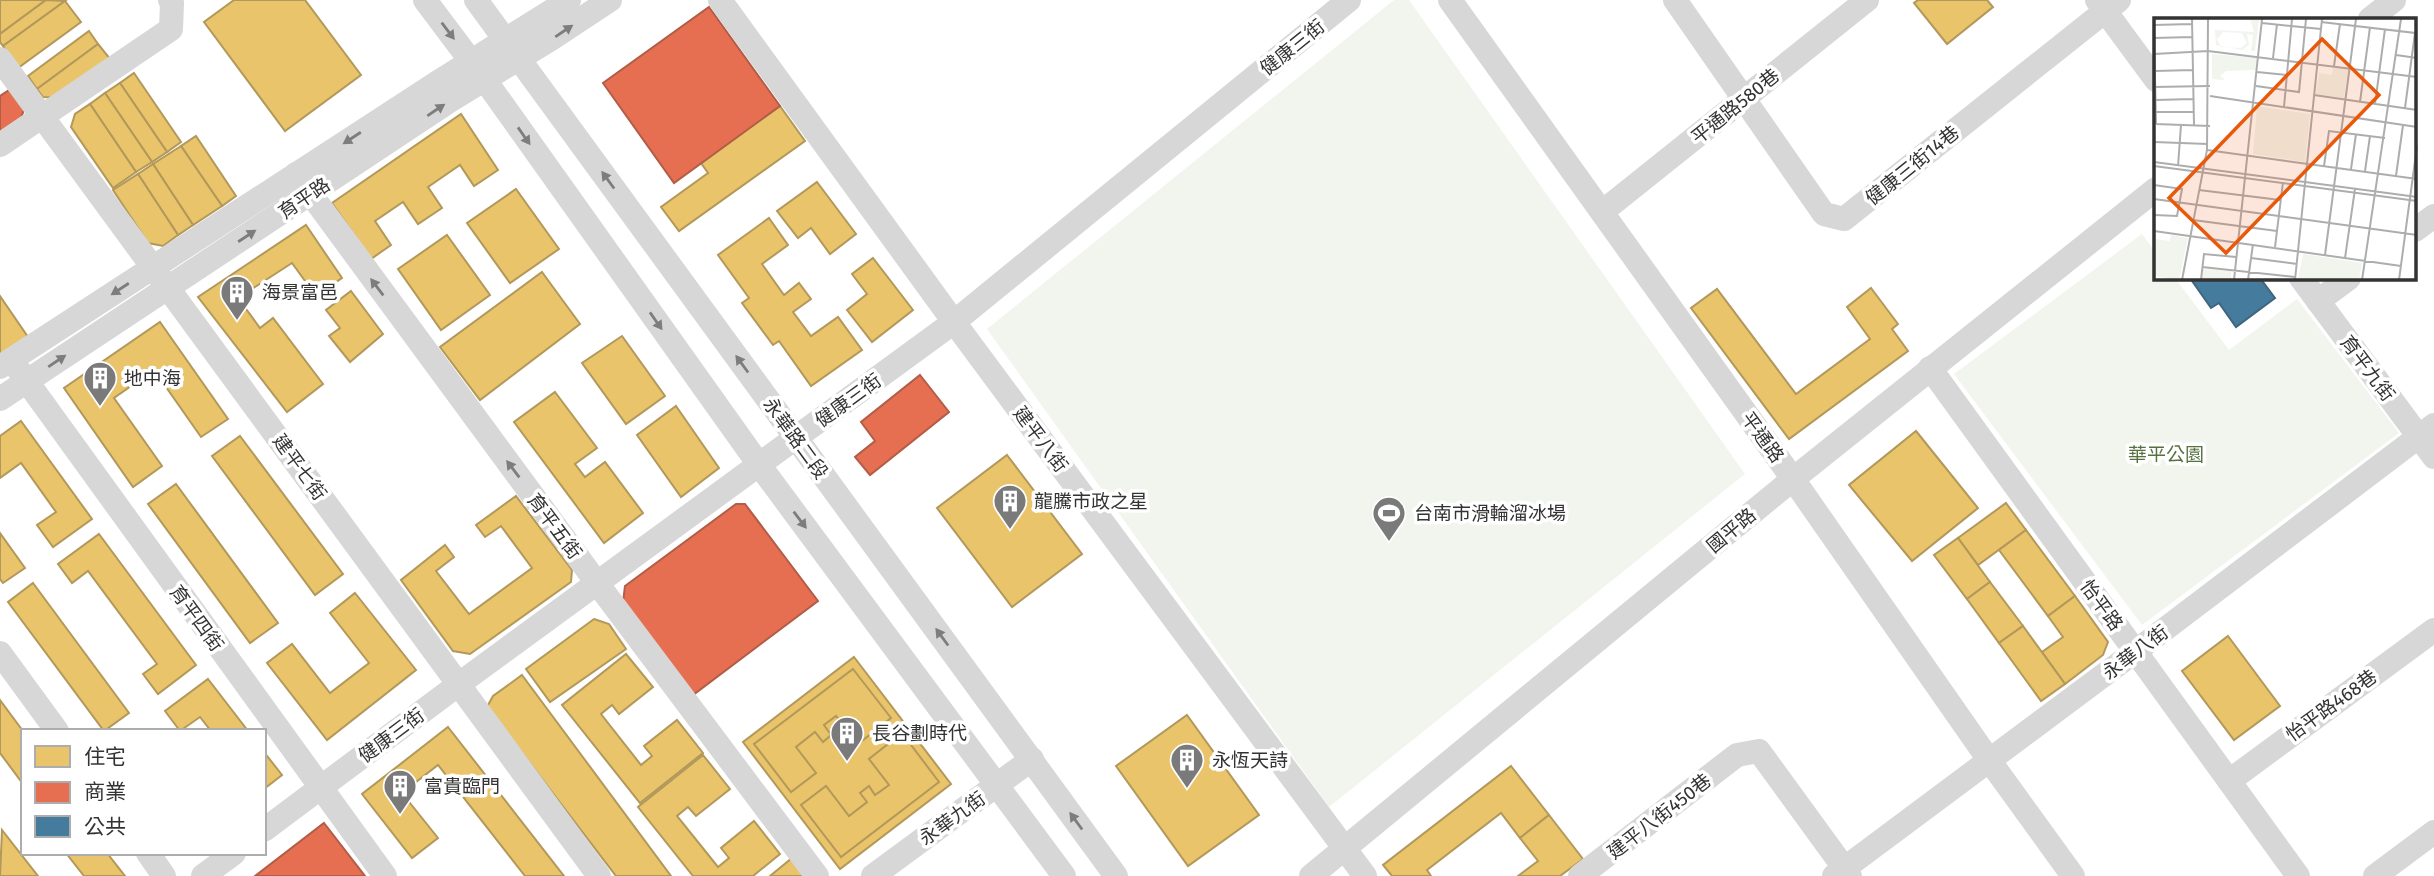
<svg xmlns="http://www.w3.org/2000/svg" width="2434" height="876" viewBox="0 0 2434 876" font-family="'Fira Sans','Noto Sans TC',sans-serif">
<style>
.green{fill:#f1f5ed}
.homes{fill:#e9c46a;stroke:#b2985a;stroke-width:2}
.shops{fill:#e76f51;stroke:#b15d48;stroke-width:2}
.public{fill:#457b9d;stroke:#40657d;stroke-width:2}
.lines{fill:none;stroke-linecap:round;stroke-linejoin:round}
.minor{stroke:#d7d7d7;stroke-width:24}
.oneway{fill:#7d7d7d}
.labels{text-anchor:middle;stroke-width:7;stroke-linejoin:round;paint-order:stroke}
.street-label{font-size:19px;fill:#333;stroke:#fff}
.poi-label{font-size:19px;fill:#333;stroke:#fff;text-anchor:start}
.park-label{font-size:19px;fill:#56703f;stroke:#fff}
.inset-road{fill:none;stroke:#adadad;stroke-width:2}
.view{fill:#e8590c;fill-opacity:0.15;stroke:#e8590c;stroke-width:3.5}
.inset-edge{fill:none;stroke:#333;stroke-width:3.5}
</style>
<rect width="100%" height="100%" fill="#fff"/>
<!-- green -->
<g class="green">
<path d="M1394,0H1409L1745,474L1329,807L987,329Z"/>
<path d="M2142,234L2156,253V278H2175L2229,350L2297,299L2399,433L2142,625L1954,374Z"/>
</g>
<!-- homes -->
<g class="homes">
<path d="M0,0H46L0,34Z"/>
<path d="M46,0L65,1L3,46L0,42V34Z"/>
<path d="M234,0H305L361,75L285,131L204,22Z"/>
<path d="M1918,0H1987L1993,7L1947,44L1914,3Z"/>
<path d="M65,1L81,22L18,68L3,46Z"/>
<path d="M89,31L98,44L37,89L28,76Z"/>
<path d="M98,44L111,60L59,98L43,97L37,89Z"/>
<path d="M134,73L181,142L167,152L120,83Z"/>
<path d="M120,83L167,152L152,162L105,93Z"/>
<path d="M105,93L152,162L136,172L90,104Z"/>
<path d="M90,104L136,172L113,188L71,127L75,114Z"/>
<path d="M780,106L805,141L679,231L661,207L708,173L701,163Z"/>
<path d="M461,114L498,170L474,186L460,165L428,187L442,208L418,224L403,202L375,221L391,245L371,259L332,203Z"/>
<path d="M196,136L236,196L222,206L181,146Z"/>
<path d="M181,146L222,206L193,225L153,164Z"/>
<path d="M153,164L193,225L178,235L138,174Z"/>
<path d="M138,174L178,235L163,246L148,243L113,190Z"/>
<path d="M817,182L856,234L830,254L811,228L798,238L777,211Z"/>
<path d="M516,189L559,249L510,283L467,223Z"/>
<path d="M769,218L788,245L762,264L784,295L799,283L811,299L793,312L811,336L838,317L862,350L811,386L779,341L773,345L742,303L749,298L718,255Z"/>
<path d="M306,225L342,278L316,296L292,263L238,298L260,328L273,318L323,384L287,412L198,297Z"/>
<path d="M447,235L490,295L441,330L398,269Z"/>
<path d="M873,258L913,310L872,342L847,310L867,294L852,274Z"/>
<path d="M542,272L580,324L480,400L440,347Z"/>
<path d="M1871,288L1898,324L1892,329L1908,351L1789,439L1691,308L1717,289L1796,394L1870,339L1847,307Z"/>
<path d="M351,291L383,334L350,362L329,336L340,328L326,310Z"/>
<path d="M0,296L28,337L0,355Z"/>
<path d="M160,322L228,419L201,437L154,370L114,398L162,466L133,487L64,388Z"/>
<path d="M622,336L665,396L626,424L582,363Z"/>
<path d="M555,392L597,448L575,464L585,477L605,462L643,513L604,543L514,422Z"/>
<path d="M676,406L719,468L681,497L637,435Z"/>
<path d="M21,421L92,519L53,547L37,525L56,512L21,463L0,478V436Z"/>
<path d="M1916,431L1978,508L1912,561L1849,485Z"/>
<path d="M240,436L343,574L315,595L212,456Z"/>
<path d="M1007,455L1082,554L1012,607L937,508Z"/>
<path d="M176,484L278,623L250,643L148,504Z"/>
<path d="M516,496L572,570L571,582L470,654L453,651L401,580L445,545L454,557L436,571L469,614L532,568L501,526L485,537L476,525Z"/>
<path d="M2006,503L2026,530L1978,565L1958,538Z"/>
<path d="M2026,530L2075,596L2048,616L1999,550Z"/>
<path d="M0,533L25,568L3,583L0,579Z"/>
<path d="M99,534L196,665L158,694L143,674L157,664L88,571L72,583L58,564Z"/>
<path d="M1958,538L1990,582L1967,599L1934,555Z"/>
<path d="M1990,582L2023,626L1999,643L1967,599Z"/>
<path d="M33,583L129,713L104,731L8,602Z"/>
<path d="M355,593L416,670L327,740L267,663L292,644L330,693L369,663L330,613Z"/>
<path d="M2075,596L2108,642L2103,655L2065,684L2042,652L2063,637L2048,616Z"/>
<path d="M594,619L609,624L626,649L550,702L526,669Z"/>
<path d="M2023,626L2065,684L2041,701L1999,643Z"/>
<path d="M2228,636L2280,706L2234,740L2182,671Z"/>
<path d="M626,654L653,687L619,714L612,705L601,714L641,765L652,756L644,746L677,720L703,753L640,803L562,705Z"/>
<path d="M854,657L951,784L840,869L743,742Z"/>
<path d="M853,669L891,718L858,744L836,716L824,725L831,735L823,742L815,732L796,747L816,773L791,792L754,744Z"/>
<path d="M522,675L671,876H616L487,707L493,696Z"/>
<path d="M208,679L248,731H211L200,717L180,731L165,711Z"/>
<path d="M0,700L23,731V784L0,753Z"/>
<path d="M1187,715L1259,815L1188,866L1116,766Z"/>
<path d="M448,727L564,876H525L438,765L402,793L438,838L412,858L362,794Z"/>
<path d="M902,733L939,782L841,857L801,805L826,786L849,816L867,802L860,793L869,786L875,795L889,785L869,759Z"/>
<path d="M264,752L282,775L264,789Z"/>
<path d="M703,755L730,789L696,816L688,807L677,816L718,867L729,858L721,848L754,821L780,854L753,876H693L638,807Z"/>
<path d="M1511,766L1549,815L1520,838L1501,813L1427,870L1431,876H1392L1383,865Z"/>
<path d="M1549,815L1583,859L1560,876H1518L1538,861L1520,838Z"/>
<path d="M2,830L38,876H0Z"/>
<path d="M66,853H107L125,876H84Z"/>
<path d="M792,858L805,876H770Z"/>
</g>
<!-- shops -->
<g class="shops">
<path d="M709,7L780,106L674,183L603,83Z"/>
<path d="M9,90L24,109L20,122L0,135V96Z"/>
<path d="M920,375L949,412L870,475L855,457L875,441L861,422Z"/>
<path d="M736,504H745L818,601L693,695L623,602L625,586Z"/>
<path d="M324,823L365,876H255Z"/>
</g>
<!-- public -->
<path class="public" d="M2190,278H2260L2275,298L2236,327L2219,303L2211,308Z"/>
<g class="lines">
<!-- minor -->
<g class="minor">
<path d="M425,0L485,80L760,466L1064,876"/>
<path d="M476,0L1116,876"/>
<path d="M720,0L954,322L1365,876"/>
<path d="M1450,0L1793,479L1989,760L2073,876"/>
<path d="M1675,0L1824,214L1844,219L2119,0"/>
<path d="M2097,0L2156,80"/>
<path d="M2370,19L2394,0"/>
<path d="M0,59L599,876"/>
<path d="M0,145L171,29L172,3L170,0"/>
<path d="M296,174L597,583L817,876"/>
<path d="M1602,212L1867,0"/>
<path d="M2415,230L2434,216"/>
<path d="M2301,278L2434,457"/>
<path d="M2318,301L2349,278"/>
<path d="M0,367L438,82L569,0"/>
<path d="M1930,368L2298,876"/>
<path d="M18,369L385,876"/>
<path d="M0,399L451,100L551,39L610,0"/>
<path d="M0,653L57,731"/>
<path d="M2229,781L2434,630"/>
<path d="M264,830L459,684L954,322L1349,0"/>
<path d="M148,853L164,876"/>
<path d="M203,876L234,853"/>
<path d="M873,876L1032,759"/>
<path d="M1311,876L1793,479L2156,189"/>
<path d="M1580,876L1737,755L1759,751L1850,876"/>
<path d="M1834,876L2136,651L2434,425"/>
<path d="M2375,876L2434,832"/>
</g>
</g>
<!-- one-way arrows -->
<defs><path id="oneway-solid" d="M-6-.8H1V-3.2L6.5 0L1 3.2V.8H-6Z" transform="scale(1.75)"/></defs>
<g class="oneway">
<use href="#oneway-solid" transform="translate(448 31) rotate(53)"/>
<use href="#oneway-solid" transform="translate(564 31) rotate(-34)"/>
<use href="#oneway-solid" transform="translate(436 110) rotate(-34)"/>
<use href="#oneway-solid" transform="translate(524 136) rotate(55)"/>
<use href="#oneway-solid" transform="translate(352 138) rotate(147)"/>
<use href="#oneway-solid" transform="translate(608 180) rotate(-126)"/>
<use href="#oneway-solid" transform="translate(247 236) rotate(-33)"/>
<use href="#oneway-solid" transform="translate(377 287) rotate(-127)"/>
<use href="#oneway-solid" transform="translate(120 289) rotate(147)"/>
<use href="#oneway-solid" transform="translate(656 321) rotate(55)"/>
<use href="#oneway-solid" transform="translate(57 361) rotate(-34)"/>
<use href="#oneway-solid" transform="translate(742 364) rotate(-126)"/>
<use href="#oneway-solid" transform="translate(513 469) rotate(-127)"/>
<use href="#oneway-solid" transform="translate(800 520) rotate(53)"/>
<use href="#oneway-solid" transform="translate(942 637) rotate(-126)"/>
<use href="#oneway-solid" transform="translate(1076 821) rotate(-126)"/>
</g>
<!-- icons -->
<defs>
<symbol id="building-pin" viewBox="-11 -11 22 30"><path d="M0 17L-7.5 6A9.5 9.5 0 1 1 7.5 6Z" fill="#7a7a7a" stroke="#fff"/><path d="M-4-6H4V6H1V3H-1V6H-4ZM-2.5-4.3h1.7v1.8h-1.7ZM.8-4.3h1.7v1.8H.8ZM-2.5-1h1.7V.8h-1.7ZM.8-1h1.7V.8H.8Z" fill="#fff"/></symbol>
<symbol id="stadium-pin" viewBox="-11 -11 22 30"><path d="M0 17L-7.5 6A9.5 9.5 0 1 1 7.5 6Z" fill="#7a7a7a" stroke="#fff"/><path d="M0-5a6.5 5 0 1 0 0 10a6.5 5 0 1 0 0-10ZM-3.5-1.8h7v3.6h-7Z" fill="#fff"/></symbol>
</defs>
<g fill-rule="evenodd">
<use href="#building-pin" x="218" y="273" width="38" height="52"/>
<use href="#building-pin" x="81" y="359" width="38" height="52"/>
<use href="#building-pin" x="991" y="482" width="38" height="52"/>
<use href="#stadium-pin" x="1370" y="494" width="38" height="52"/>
<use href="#building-pin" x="828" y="714" width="38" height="52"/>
<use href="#building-pin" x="1168" y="741" width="38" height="52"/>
<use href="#building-pin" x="381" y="767" width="38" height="52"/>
</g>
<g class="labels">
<!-- street labels -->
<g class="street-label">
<text transform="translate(1292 47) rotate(-39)" y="7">健康三街</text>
<text transform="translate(1735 106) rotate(-39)" y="7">平通路580巷</text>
<text transform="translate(1912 165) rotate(-39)" y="7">健康三街14巷</text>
<text transform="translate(304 198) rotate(-34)" y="7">育平路</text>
<text transform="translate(2368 368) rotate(53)" y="7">育平九街</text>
<text transform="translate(848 400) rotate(-36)" y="7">健康三街</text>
<text transform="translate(1763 437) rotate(54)" y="7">平通路</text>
<text transform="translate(796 438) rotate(54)" y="7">永華路二段</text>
<text transform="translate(1041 439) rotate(53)" y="7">建平八街</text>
<text transform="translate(300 467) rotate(54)" y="7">建平七街</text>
<text transform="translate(555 526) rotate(53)" y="7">育平五街</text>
<text transform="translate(1731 530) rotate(-40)" y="7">國平路</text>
<text transform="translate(2102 605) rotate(54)" y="7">怡平路</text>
<text transform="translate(197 618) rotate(54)" y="7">育平四街</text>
<text transform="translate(2135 652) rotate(-37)" y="7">永華八街</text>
<text transform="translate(2331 705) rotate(-36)" y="7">怡平路468巷</text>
<text transform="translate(391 735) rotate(-37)" y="7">健康三街</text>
<text transform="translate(1659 816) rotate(-38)" y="7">建平八街450巷</text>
<text transform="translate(952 818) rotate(-36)" y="7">永華九街</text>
</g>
<!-- poi labels -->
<g class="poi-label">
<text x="262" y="299">海景富邑</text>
<text x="124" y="385">地中海</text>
<text x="1034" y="508">龍騰市政之星</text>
<text x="1414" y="520">台南市滑輪溜冰場</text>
<text x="872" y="740">長谷劃時代</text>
<text x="1212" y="767">永恆天詩</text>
<text x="424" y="793">富貴臨門</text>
</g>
<!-- park labels -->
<g class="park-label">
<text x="2166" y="461">華平公園</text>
</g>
</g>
<!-- overview -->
<g transform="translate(2154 18)">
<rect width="262" height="262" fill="#fff"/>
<path d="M96,1H105L101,33H97L99,17L93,16L95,27L88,32L62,27L61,12L100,14ZM69,14L88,15L93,25L87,30L67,29L63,21ZM58,36L103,40L102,52L72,53L66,58L71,62L58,61ZM179,49L194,51L190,80L162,76L165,55L178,57ZM103,88L156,96L151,144L99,136ZM17,217L34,220L25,262L0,258V221L16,223ZM149,236L208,245L205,262H144ZM49,251L77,253V262H48Z" fill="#f1f5ed" fill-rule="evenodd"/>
<path class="inset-road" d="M38,1L40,107M167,4L261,15L251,90M108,5L167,11M0,7L38,6M0,12L2,106M0,20L38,19M0,36L54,33L263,59M242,37L263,40M119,40L123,6M180,48L186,6M1,53L39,52M103,54L133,57M102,68L145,74L152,1M0,69L56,68M160,77L263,92M56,78L263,109M2,82L39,81M206,84L216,9M221,86L231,11M130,89L138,1M2,94H40M2,106L56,108M0,124L54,126M53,132L263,161M0,144L263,179M0,148L263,183M24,148L27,107M170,148L175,113L231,120M197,151L202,116M211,153L216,118M242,158L249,107M0,167L28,171L23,198L0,197M45,172L126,182M0,181L263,217M39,202L123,213M0,213L247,248M121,229L129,164M171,237L202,1M97,240L143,246M191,240L201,171M48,249L141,259M28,262L53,132L54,1M47,262L50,236L82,239M80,262L108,1M94,262L99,226M141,262L168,1M208,262L247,1M245,262L263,128"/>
<path class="view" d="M168,21L225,77L72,235L15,180Z"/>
<rect width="262" height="262" class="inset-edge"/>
</g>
<!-- legend -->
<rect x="21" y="729" width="245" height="126" fill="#ffffff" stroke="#adadad" stroke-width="2"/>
<rect x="35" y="746" width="35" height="21" fill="#e9c46a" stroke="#adadad" stroke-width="2"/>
<text x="84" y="764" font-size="21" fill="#333333">住宅</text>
<rect x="35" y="782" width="35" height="21" fill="#e76f51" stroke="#adadad" stroke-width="2"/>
<text x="84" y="799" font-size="21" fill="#333333">商業</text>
<rect x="35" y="816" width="35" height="21" fill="#457b9d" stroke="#adadad" stroke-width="2"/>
<text x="84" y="834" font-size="21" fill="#333333">公共</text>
</svg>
